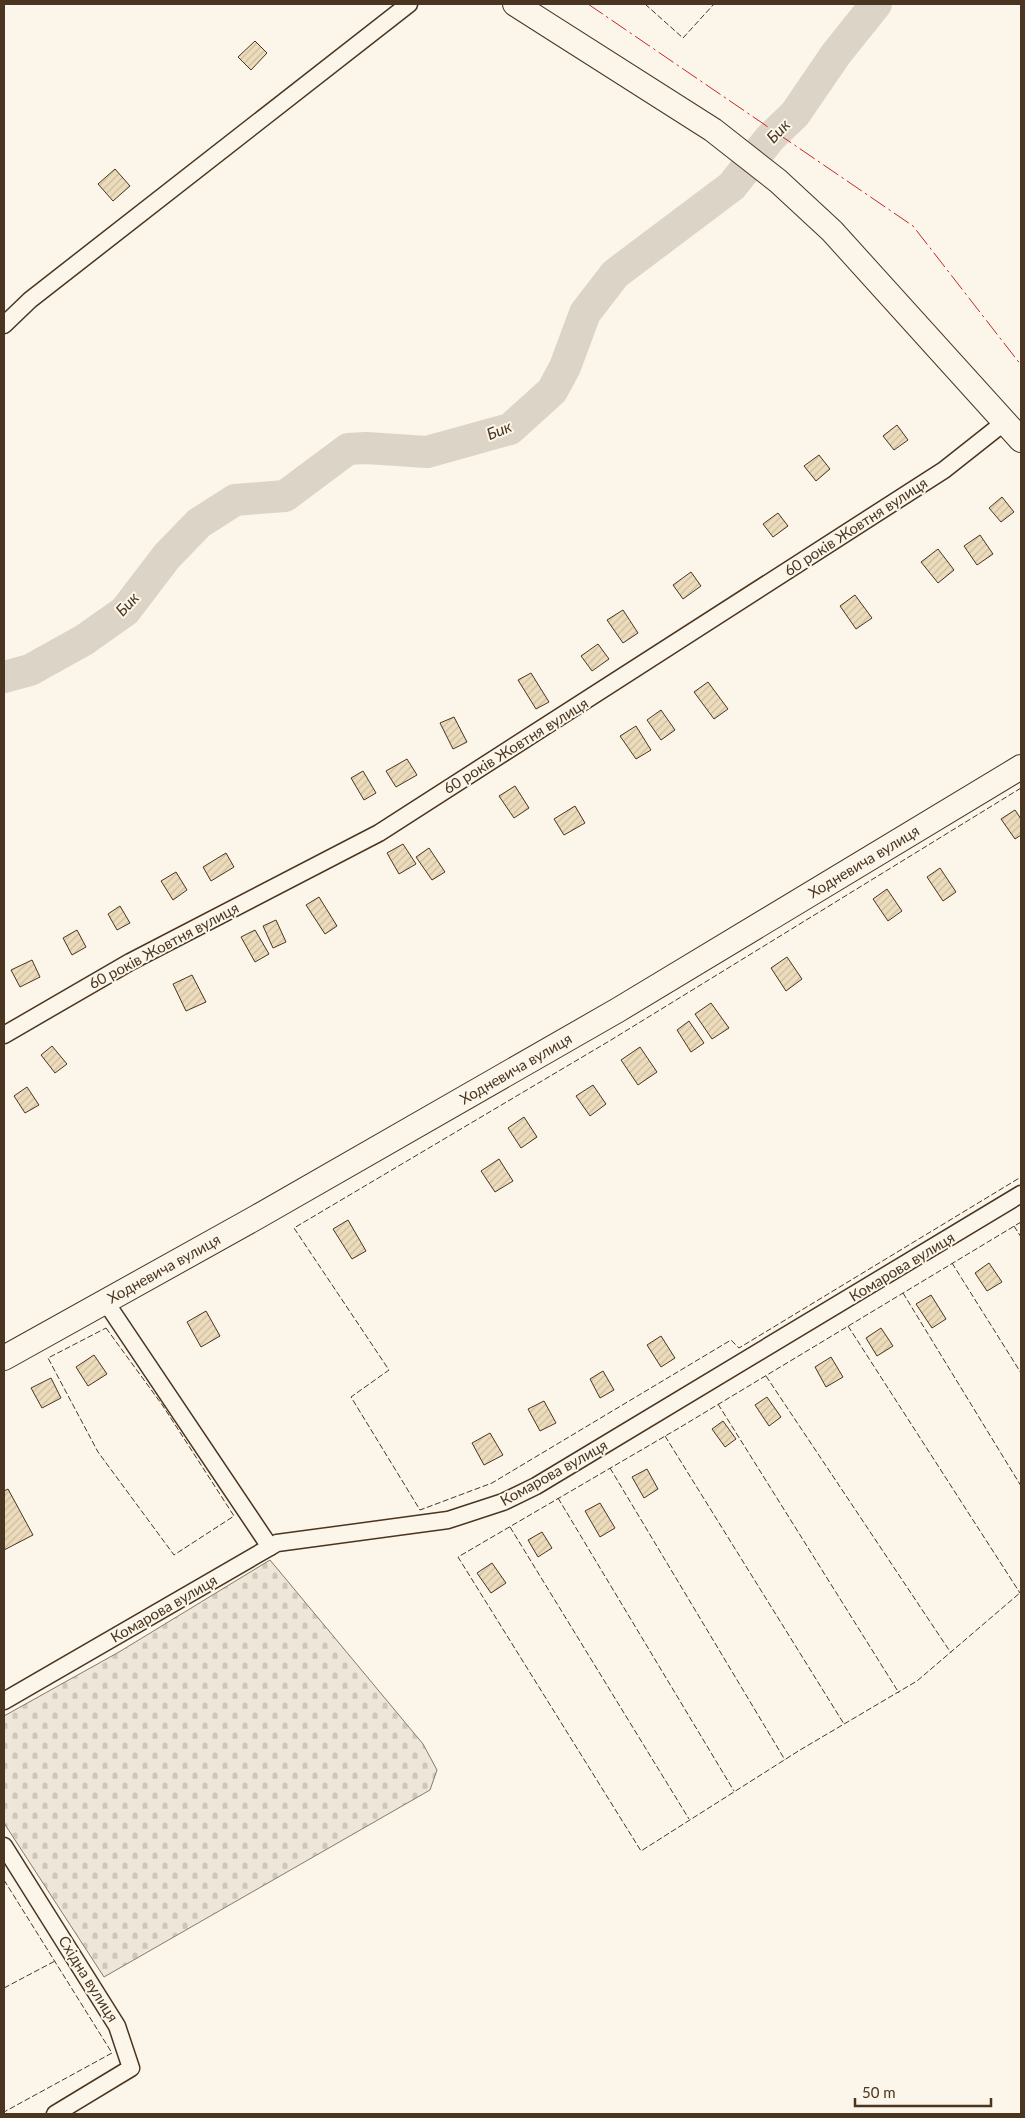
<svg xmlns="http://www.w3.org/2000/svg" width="1025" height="2118" viewBox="0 0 1025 2118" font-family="Lato,sans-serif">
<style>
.cemetery{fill:url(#cemetery-stones);stroke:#887966}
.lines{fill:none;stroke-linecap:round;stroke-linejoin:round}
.river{stroke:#dcd4c6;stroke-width:32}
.building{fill:url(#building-hatch);stroke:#4a3520}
.street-casing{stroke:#4a3520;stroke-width:19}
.secondary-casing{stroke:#4a3520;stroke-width:26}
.street{stroke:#fbf6e9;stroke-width:16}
.secondary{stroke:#fbf6e9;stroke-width:24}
.fence{stroke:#4a3520;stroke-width:1;stroke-dasharray:6 2.5;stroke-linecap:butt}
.power{stroke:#c62828;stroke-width:1;stroke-dasharray:18 4 2.5 4;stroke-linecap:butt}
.labels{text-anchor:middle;stroke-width:4;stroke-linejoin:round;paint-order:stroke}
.street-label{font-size:15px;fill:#4a3520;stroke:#fbf6e9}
.water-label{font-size:16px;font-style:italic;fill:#4a3520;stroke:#fbf6e9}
</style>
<defs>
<pattern id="cemetery-stones" width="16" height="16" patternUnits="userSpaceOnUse" patternTransform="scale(1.25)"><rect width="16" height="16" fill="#ede6d9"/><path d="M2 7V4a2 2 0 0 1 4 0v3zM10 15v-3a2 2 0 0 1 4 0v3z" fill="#cdc6ba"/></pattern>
<pattern id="building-hatch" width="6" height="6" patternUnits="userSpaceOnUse" patternTransform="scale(1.25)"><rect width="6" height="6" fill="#ecdcbc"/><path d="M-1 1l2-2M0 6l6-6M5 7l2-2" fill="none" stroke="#ccbda1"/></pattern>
</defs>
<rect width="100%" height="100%" fill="#fbf6e9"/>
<!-- cemetery -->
<path class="cemetery" d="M270,1560L423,1744L437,1770L430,1790L104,1977L4,1823V1716L119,1652Z"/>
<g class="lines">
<!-- river -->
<path class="river" d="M4,677L30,670L84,640L125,611L167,556L199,523L235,500L285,496L348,449L366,448L427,452L510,429L552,391L565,367L585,313L615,274L732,186L770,138L795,114L836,54L876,4"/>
</g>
<!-- building -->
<g class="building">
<path d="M255,41L267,53L251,70L238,57Z"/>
<path d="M115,169L130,186L113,201L98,184Z"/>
<path d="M897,425L908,440L894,450L883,436Z"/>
<path d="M819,455L830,469L816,481L804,466Z"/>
<path d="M1002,497L1014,512L1001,522L989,508Z"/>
<path d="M778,513L788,526L773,537L763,524Z"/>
<path d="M980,535L993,554L977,565L964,546Z"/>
<path d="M938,549L954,570L938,583L921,562Z"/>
<path d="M691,572L701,586L683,599L673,585Z"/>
<path d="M855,595L872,618L856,629L840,606Z"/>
<path d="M623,610L638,633L623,643L607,620Z"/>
<path d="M598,644L609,659L592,671L581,656Z"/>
<path d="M531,673L549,702L536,709L518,680Z"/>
<path d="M708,682L728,709L714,719L694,692Z"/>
<path d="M661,710L675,730L661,740L647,720Z"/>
<path d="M454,717L467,742L453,749L440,723Z"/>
<path d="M636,726L651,750L636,759L620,736Z"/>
<path d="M407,759L417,775L396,787L386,771Z"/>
<path d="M363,771L376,793L364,800L351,778Z"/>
<path d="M515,786L529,808L514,818L499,796Z"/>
<path d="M575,806L585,823L564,835L554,819Z"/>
<path d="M1015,810L1021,819V835L1015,839L1001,819Z"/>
<path d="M403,844L416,864L399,874L387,853Z"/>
<path d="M429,848L445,872L432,880L416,857Z"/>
<path d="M226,853L234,867L211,881L203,867Z"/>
<path d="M940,868L956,892L943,901L927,877Z"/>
<path d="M176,872L187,890L173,900L161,881Z"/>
<path d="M887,889L902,911L888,921L873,899Z"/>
<path d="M319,897L337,926L325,934L306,905Z"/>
<path d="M120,906L130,923L117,930L108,914Z"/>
<path d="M276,920L286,942L273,948L263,926Z"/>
<path d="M77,930L86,947L72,955L63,938Z"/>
<path d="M255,930L269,954L255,962L241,937Z"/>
<path d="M787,957L802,979L786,991L771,968Z"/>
<path d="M32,960L40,977L20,987L11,970Z"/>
<path d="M192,975L206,1002L186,1011L173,984Z"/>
<path d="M711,1003L729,1028L712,1039L695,1014Z"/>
<path d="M689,1021L704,1043L691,1052L677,1030Z"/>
<path d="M52,1046L67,1064L55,1073L41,1055Z"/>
<path d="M640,1047L657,1072L638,1085L621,1060Z"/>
<path d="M593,1085L606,1104L590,1116L576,1096Z"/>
<path d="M27,1087L39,1105L25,1113L14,1096Z"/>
<path d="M524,1117L537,1137L521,1148L508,1128Z"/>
<path d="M499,1159L513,1181L495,1192L481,1171Z"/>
<path d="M348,1220L366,1251L352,1259L333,1229Z"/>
<path d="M989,1263L1002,1282L987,1291L975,1273Z"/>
<path d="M931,1295L946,1319L932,1328L916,1304Z"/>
<path d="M206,1311L220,1336L201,1347L187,1322Z"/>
<path d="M881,1328L893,1346L877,1356L866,1338Z"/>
<path d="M661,1336L675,1358L661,1367L647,1345Z"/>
<path d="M94,1355L107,1374L88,1386L76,1367Z"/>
<path d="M831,1357L843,1377L826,1387L815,1367Z"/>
<path d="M603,1371L614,1390L600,1398L590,1379Z"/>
<path d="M51,1378L61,1398L42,1408L31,1388Z"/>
<path d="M767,1397L781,1417L769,1426L755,1405Z"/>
<path d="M544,1401L556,1423L540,1431L528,1409Z"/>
<path d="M723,1421L736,1439L725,1447L712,1429Z"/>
<path d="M490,1433L503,1455L484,1465L472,1443Z"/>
<path d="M647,1469L658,1489L644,1498L632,1477Z"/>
<path d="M8,1489L33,1535L4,1550V1491Z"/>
<path d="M600,1503L615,1528L600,1537L585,1511Z"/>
<path d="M542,1532L552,1548L538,1557L528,1540Z"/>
<path d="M492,1563L506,1583L491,1593L477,1573Z"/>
</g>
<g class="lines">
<defs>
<g id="street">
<path d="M4,325L30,300L409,4"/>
<path d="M4,1035L130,962L379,833L944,470L1006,421"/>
<path d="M105,1301L270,1547"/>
<path d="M4,1701L277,1543L448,1520L503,1502L536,1486L1021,1194"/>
<path d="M4,1846L117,2026L131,2068L55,2114"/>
</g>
<g id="secondary">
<path d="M515,4L713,130L778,181L832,231L1021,440"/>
<path d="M4,1358L257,1217L618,1010L1021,767"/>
</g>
</defs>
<!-- street casing -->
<use href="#street" class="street-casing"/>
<!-- secondary casing -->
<use href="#secondary" class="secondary-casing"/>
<!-- street -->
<use href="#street" class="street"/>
<!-- secondary -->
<use href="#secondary" class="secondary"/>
<!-- fence -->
<g class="fence">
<path d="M645,4L683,38L714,4"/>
<path d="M1021,788L611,1040L294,1228L389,1370L351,1397L420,1510L492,1483L731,1340L739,1348L1021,1177"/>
<path d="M1021,1222L679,1428L458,1557L641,1851L800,1750L917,1681L1021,1592"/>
<path d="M1014,1226L1021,1237"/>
<path d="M952,1263L1021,1373"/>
<path d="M903,1293L1021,1486"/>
<path d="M848,1326L1020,1593"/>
<path d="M106,1328L163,1406L234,1516L174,1555L98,1452L48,1358Z"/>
<path d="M766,1376L951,1653"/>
<path d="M718,1404L899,1693"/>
<path d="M665,1436L844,1724"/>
<path d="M610,1468L785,1760"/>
<path d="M558,1498L734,1791"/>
<path d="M510,1527L689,1819"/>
<path d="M4,1880L112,2053L4,2112"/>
<path d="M4,1988L55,1961"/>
</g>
<!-- power -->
<path class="power" d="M588,4L913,226L1021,365"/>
</g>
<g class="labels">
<!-- street labels -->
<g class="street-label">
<text transform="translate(856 527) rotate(-33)" y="5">60 років Жовтня вулиця</text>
<text transform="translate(516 746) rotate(-32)" y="5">60 років Жовтня вулиця</text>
<text transform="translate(864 862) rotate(-31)" y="5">Ходневича вулиця</text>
<text transform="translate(164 946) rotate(-28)" y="5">60 років Жовтня вулиця</text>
<text transform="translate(516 1069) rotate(-30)" y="5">Ходневича вулиця</text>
<text transform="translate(902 1267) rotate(-31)" y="5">Комарова вулиця</text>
<text transform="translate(164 1269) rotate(-29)" y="5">Ходневича вулиця</text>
<text transform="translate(554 1473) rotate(-29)" y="5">Комарова вулиця</text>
<text transform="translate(164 1609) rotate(-30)" y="5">Комарова вулиця</text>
<text transform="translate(88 1979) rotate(58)" y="5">Східна вулиця</text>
</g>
<!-- water labels -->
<g class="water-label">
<text transform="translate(778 131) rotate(-46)" y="6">Бик</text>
<text transform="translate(499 430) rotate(-22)" y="6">Бик</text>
<text transform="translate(127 604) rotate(-47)" y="6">Бик</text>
</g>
</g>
<!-- border -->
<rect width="1025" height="2118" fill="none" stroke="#4a3520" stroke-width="10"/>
<!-- scale -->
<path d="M855 2098v8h136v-8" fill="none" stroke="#4a3520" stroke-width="2.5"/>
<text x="862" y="2098" font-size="15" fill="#4a3520" stroke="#fbf6e9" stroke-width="4" paint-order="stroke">50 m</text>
</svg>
